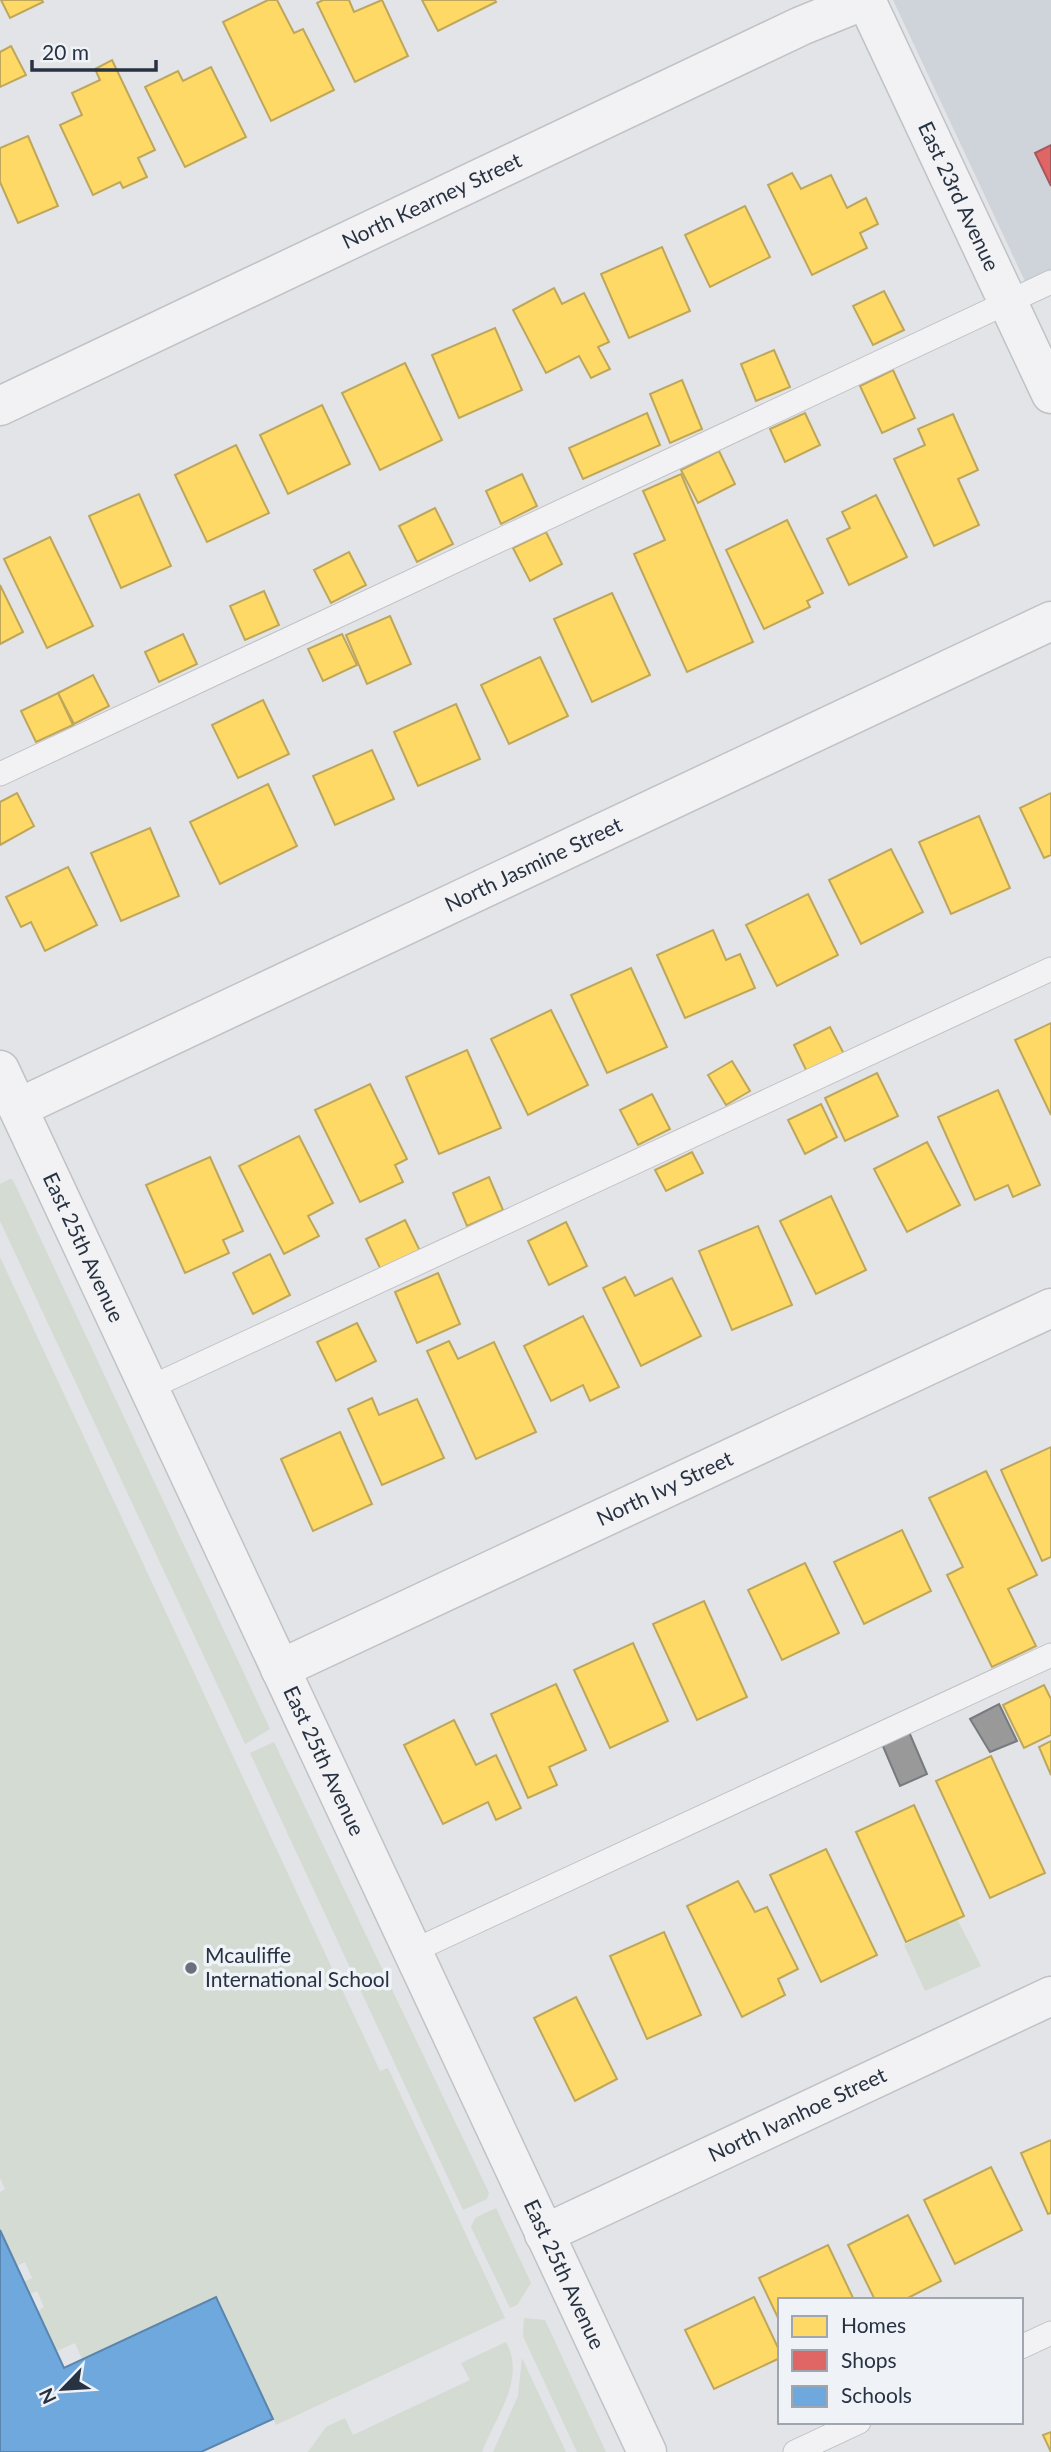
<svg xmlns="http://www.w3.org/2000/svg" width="1051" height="2452" viewBox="0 0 1051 2452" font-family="Lato,sans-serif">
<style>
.built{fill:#cfd4db}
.green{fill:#d3dbd2}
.homes{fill:#ffd966;stroke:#bea75b;stroke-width:2}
.shops{fill:#e06666;stroke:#a8565b;stroke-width:2}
.schools{fill:#6fa8dc;stroke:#5985ae;stroke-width:2}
.industry{fill:#999;stroke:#777a7f;stroke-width:2}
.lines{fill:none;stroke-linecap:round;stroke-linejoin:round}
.service-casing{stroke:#c0c2c5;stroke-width:25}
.minor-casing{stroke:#c0c2c5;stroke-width:41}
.tertiary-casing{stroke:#c0c2c5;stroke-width:41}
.service{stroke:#f2f2f4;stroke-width:23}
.minor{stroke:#f2f2f4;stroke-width:38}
.tertiary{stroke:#f2f2f4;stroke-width:38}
.poi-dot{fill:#68707c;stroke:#eff3f7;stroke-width:2.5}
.labels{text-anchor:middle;stroke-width:7;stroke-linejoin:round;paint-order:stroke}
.street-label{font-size:21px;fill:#273242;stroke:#eff3f7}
.poi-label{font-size:21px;fill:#273242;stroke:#eff3f7;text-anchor:start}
</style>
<rect width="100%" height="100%" fill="#e2e4e7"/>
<!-- built -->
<path class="built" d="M893,0H1051V282L1030,292Z"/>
<!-- green -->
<g class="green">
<path d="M10,1179L13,1180L270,1729L245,1744L0,1221V1184Z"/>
<path d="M0,1257L380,2071L388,2068L505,2318L276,2425L216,2297L82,2359L75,2343L57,2351L38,2311L44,2307L37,2291L30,2294L24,2282L32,2278L25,2262L17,2266L0,2230V2192L5,2189L0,2178Z"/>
<path d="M274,1742L489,2193L487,2199L463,2210L250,1753Z"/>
<path d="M957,1919L981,1966L925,1991L904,1945Z"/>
<path d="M496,2208L531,2283L517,2305L510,2308L471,2227L475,2218Z"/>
<path d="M524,2318L545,2320L606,2452H577L523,2336Z"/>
<path d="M506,2342C527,2380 494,2418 482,2452H308L326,2427L345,2418L353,2435L470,2380L461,2363Z"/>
<path d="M522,2358L566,2452H493L518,2396Z"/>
</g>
<!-- homes -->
<g class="homes">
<path d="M1,0H42L43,2L10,18Z"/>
<path d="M268,0H277L294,33L303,29L334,90L271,121L223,22Z"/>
<path d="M323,0H349L354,12L382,0L408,56L355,82L317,3Z"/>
<path d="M422,0H495L496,2L438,31Z"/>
<path d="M11,46L26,75L0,87V52Z"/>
<path d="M112,60L155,150L138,158L147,177L123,188L120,182L93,195L60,125L82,115L72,93L100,80L95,69Z"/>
<path d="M211,67L246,137L185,167L145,87L178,71L183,81Z"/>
<path d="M28,136L58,206L18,223L0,182V148Z"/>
<path d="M792,173L801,189L831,175L847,208L866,198L878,224L860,233L867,248L812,275L768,185Z"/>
<path d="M745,206L770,257L710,287L685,235Z"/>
<path d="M662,247L690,311L629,338L601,274Z"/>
<path d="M554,288L562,304L584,293L609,342L598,347L610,369L591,378L579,356L546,373L513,310Z"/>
<path d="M884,291L904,330L873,345L853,306Z"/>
<path d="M495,328L522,390L459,418L432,355Z"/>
<path d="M774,350L790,387L756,401L741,364Z"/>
<path d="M405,363L442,440L380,470L342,393Z"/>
<path d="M893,370L915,418L882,433L860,386Z"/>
<path d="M682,380L702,429L670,443L650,394Z"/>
<path d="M322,405L350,464L288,494L260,435Z"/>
<path d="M647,413L660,445L583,479L569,448Z"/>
<path d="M805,413L820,445L785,462L770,429Z"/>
<path d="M953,414L978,470L958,479L979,525L934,546L894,459L925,445L918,429Z"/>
<path d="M236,445L269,513L207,542L175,475Z"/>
<path d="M719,451L735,484L698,503L681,470Z"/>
<path d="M522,474L537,506L501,524L486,491Z"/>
<path d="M681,474L753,642L687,672L634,554L665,540L643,491Z"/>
<path d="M139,494L171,566L121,588L89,516Z"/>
<path d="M876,495L907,557L849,585L827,539L850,528L842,512Z"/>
<path d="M435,508L453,544L417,562L399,526Z"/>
<path d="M787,520L823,593L807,601L810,607L764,629L726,550Z"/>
<path d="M546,532L562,564L530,581L513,548Z"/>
<path d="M50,537L93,626L47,648L4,559Z"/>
<path d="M349,552L366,585L331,603L314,570Z"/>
<path d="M0,585L23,632L0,644Z"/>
<path d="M264,591L279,625L245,640L230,606Z"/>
<path d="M612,593L650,675L592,702L554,619Z"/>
<path d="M390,616L411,664L367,684L346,635Z"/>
<path d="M183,634L197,664L159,682L145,652Z"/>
<path d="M342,634L357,665L323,681L308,649Z"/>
<path d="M540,657L568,716L509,744L481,685Z"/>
<path d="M93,675L109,706L74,724L58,693Z"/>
<path d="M58,693L73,725L36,742L21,711Z"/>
<path d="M263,700L289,754L238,778L212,725Z"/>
<path d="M456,704L480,759L418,786L394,732Z"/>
<path d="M372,750L394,799L335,825L313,776Z"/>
<path d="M268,784L297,846L220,884L190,822Z"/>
<path d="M17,793L34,826L0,845V802Z"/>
<path d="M1051,793V855L1044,858L1020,808Z"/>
<path d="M979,816L1010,888L951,914L919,842Z"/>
<path d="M150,828L179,896L121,921L91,853Z"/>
<path d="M891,849L923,912L861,944L829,880Z"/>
<path d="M68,867L97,925L45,951L31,922L21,927L6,897Z"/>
<path d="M808,894L838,955L777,986L746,925Z"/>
<path d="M713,930L726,960L740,954L755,988L685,1018L657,955Z"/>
<path d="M631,968L667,1047L607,1073L571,995Z"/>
<path d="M551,1010L588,1085L528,1115L491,1039Z"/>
<path d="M1051,1023V1115L1015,1040Z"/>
<path d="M830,1027L844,1054L807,1072L794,1045Z"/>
<path d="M467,1050L501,1128L439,1154L406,1077Z"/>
<path d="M732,1061L750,1091L726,1105L708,1075Z"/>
<path d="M877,1073L898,1116L845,1141L825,1098Z"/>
<path d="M370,1084L407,1159L395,1165L403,1182L360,1202L315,1110Z"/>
<path d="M998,1090L1040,1185L1013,1197L1008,1185L975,1200L938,1117Z"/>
<path d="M652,1094L670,1129L638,1145L620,1110Z"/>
<path d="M821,1104L837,1137L805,1154L788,1120Z"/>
<path d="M299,1136L333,1203L308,1216L319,1236L284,1254L239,1166Z"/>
<path d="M927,1142L960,1205L907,1232L874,1169Z"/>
<path d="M692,1152L703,1173L666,1191L655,1170Z"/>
<path d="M210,1157L243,1231L223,1240L229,1253L185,1273L146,1185Z"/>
<path d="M489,1177L503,1210L467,1226L453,1193Z"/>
<path d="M831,1196L866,1270L816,1294L780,1221Z"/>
<path d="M405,1220L420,1251L381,1270L366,1239Z"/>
<path d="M566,1222L587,1266L549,1285L528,1241Z"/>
<path d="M758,1226L792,1305L732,1330L699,1251Z"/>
<path d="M270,1254L290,1295L253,1314L233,1273Z"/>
<path d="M438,1273L460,1324L417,1343L395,1292Z"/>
<path d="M625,1277L635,1296L672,1278L701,1336L641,1366L603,1288Z"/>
<path d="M583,1316L619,1387L590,1401L583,1385L551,1401L524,1346Z"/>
<path d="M357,1323L376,1361L336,1381L317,1342Z"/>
<path d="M449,1341L458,1359L494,1342L536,1432L476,1459L427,1351Z"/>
<path d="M372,1398L379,1415L417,1399L444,1458L382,1485L348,1409Z"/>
<path d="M340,1432L372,1504L313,1531L281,1459Z"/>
<path d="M1051,1447V1557L1042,1561L1001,1470Z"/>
<path d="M986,1471L1037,1575L1008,1589L1036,1646L992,1667L947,1575L963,1567L929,1498Z"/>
<path d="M902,1530L931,1591L864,1624L834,1562Z"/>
<path d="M805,1563L839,1633L782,1660L748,1590Z"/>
<path d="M704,1601L747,1697L697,1720L653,1624Z"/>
<path d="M633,1643L668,1721L610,1748L574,1670Z"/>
<path d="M556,1684L586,1750L549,1767L557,1785L528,1798L491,1714Z"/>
<path d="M1044,1685L1051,1699V1735L1024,1748L1003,1705Z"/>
<path d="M454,1720L476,1765L496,1755L521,1808L496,1820L488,1802L443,1824L404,1745Z"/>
<path d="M1051,1741V1775L1039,1747Z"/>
<path d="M991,1756L1045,1873L990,1898L936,1781Z"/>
<path d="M914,1805L964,1916L906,1942L856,1832Z"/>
<path d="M826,1849L877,1955L821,1982L770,1875Z"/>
<path d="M738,1881L755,1912L767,1907L798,1969L778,1979L785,1995L742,2017L687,1906Z"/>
<path d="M664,1932L701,2015L647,2039L610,1956Z"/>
<path d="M576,1997L617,2079L575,2101L534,2018Z"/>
<path d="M1051,2140V2213L1048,2214L1021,2153Z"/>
<path d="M991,2167L1022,2230L955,2264L924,2200Z"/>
<path d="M908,2215L941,2281L904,2300H875L848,2245Z"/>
<path d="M828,2245L854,2300H780V2322L759,2278Z"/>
<path d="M754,2297L780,2352V2358L714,2389L685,2330Z"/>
<path d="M1051,2432V2452L1043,2435Z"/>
</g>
<!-- shops -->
<path class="shops" d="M1051,145V186L1035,153Z"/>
<!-- schools -->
<path class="schools" d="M0,2230L64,2368L216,2297L273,2419L201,2452H0Z"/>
<!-- industry -->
<g class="industry">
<path d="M999,1704L1017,1741L990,1752L970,1719Z"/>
<path d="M909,1732L927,1774L900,1786L882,1744Z"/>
</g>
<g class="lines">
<defs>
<g id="service">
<path d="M0,774L1051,282"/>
<path d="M149,1388L1051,969"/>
<path d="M411,1952L1051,1655"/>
<path d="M1021,2347L1051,2333"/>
<path d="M795,2452L859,2422"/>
</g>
<g id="minor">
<path id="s1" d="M0,1070L647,2452"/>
<path id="s2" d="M18,1108L1051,621"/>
<path id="s3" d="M280,1669L1051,1308"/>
<path id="s4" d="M544,2234L1051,1996"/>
</g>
<g id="tertiary">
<path id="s5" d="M866,0L1051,394"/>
<path id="s6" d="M0,406L801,26L865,0"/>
</g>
</defs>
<!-- service casing -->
<use href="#service" class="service-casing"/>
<!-- minor casing -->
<use href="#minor" class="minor-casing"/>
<!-- tertiary casing -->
<use href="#tertiary" class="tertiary-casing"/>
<!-- service -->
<use href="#service" class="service"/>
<!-- minor -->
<use href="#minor" class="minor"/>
<!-- tertiary -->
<use href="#tertiary" class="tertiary"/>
</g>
<!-- markers -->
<circle class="poi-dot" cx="191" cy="1968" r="7"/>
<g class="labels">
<!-- street labels -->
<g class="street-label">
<text dy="7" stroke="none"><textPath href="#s5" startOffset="217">East 23rd Avenue</textPath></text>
<text dy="7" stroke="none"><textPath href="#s6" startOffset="478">North Kearney Street</textPath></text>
<text dy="7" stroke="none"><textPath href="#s2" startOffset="570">North Jasmine Street</textPath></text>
<text dy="7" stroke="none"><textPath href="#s1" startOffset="196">East 25th Avenue</textPath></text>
<text dy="7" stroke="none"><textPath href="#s3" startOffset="425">North Ivy Street</textPath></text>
<text dy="7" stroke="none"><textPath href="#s1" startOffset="763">East 25th Avenue</textPath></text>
<text dy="7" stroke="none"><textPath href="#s4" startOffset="280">North Ivanhoe Street</textPath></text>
<text dy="7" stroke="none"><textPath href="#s1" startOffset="1330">East 25th Avenue</textPath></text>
</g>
<!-- poi labels -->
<g class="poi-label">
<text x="205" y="1963">Mcauliffe<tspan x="205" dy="24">International School</tspan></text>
</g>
</g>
<!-- legend -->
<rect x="778" y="2298" width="245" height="126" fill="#eff3f7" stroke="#9fa6af" stroke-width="2"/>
<rect x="792" y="2316" width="35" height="21" fill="#ffd966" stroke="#9fa6af" stroke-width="2"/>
<text x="841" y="2333" font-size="21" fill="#273242">Homes</text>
<rect x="792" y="2350" width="35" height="21" fill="#e06666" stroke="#9fa6af" stroke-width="2"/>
<text x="841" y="2368" font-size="21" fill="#273242">Shops</text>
<rect x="792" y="2386" width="35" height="21" fill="#6fa8dc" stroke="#9fa6af" stroke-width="2"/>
<text x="841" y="2403" font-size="21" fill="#273242">Schools</text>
<!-- north arrow -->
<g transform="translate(63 2389) rotate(245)" stroke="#eff3f7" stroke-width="5" paint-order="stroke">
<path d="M0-5L12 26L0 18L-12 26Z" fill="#273242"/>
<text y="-10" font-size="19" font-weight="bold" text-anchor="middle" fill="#273242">N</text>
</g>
<!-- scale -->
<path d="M32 60v10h124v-10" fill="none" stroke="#273242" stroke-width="3.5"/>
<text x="42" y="60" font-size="21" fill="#273242" stroke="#eff3f7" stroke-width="5" paint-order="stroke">20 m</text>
</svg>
